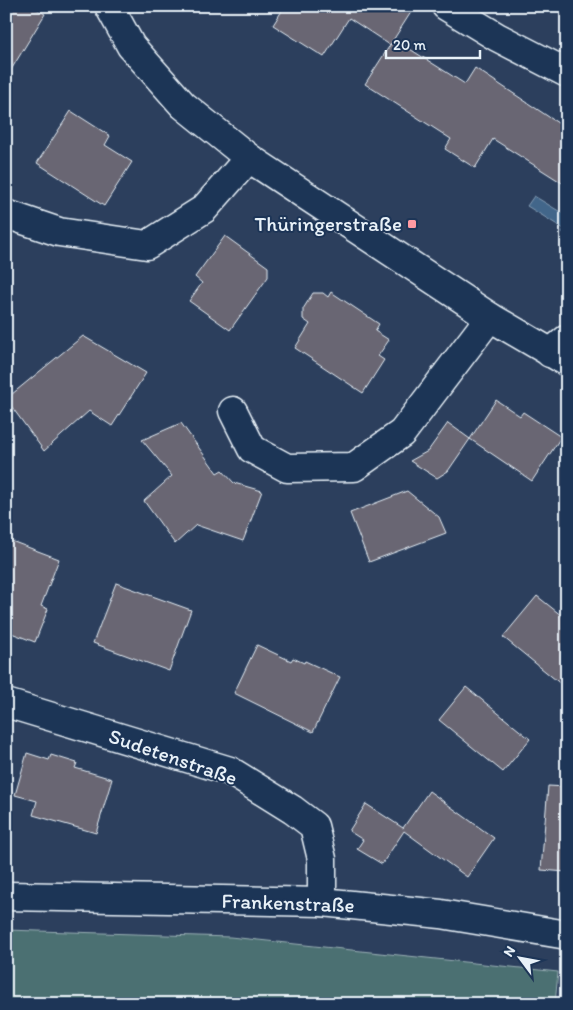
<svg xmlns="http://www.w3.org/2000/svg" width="573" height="1010" viewBox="0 0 573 1010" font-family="Itim,sans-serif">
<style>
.green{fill:#4b6f72;stroke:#9ab0b5}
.water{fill:#43668a;stroke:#859eb6}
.building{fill:#696673;stroke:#e8f1f8}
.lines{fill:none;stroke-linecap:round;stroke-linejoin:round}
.street-casing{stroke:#e8f1f8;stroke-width:31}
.secondary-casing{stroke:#e8f1f8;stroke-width:31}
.street{stroke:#1d3557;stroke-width:28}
.secondary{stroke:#1d3557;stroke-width:28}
.poi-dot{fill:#ff9aa2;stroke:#1d3557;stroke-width:2}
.labels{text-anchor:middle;stroke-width:4;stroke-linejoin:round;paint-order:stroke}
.poi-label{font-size:21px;fill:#e8f1f8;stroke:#1d3557;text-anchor:end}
.street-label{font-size:21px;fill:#e8f1f8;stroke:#1d3557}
</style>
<rect width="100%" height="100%" fill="#2c3f5d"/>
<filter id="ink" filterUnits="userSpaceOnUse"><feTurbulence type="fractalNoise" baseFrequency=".02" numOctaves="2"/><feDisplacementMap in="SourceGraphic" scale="10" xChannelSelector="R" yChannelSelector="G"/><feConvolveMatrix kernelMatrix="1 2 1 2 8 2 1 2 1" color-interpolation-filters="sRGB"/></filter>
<g filter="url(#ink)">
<!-- green -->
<path class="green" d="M6,930L230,937L558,972L555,1004H6Z"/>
<!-- water -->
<path class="water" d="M534,196L567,216V235L562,232L564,229L527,206Z"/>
<!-- building -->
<g class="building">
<path d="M6,6H31L45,14L6,78Z"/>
<path d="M285,6H415L390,45L349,18L324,57L273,25Z"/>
<path d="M394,39L465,84L475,68L567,129V186L493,139L475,168L445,149L451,139L365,84Z"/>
<path d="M71,111L110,136L105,145L132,162L104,206L37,163Z"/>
<path d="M225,236L268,267V277L230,330L189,301L202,283L195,277Z"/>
<path d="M331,292L379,324L375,331L389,340L378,356L384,360L363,393L295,348L310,324L303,319V309L313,293H323L328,297Z"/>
<path d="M83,336L146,373L112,426L89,411L44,451L6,399Z"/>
<path d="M496,400L520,416L523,412L561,437L532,481L470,439Z"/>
<path d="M181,423L217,473L222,470L234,483L262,491L243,541L196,525L175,544L144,501L172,476L142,440Z"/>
<path d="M448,423L470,439L448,471L437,478L410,461L428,451Z"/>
<path d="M407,491L439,517L446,533L369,562L350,513Z"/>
<path d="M6,539L59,559L41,606L48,609L35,642L6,631Z"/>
<path d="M116,583L191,610L169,671L93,643Z"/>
<path d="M537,596L567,620V689L503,637Z"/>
<path d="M257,645L291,661L293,658L304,663L305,661L340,677L313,732L234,693Z"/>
<path d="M466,687L530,739L503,772L439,720Z"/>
<path d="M27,753L49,760L51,755L77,763L75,768L112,779L96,833L33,815L37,801L15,795Z"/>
<path d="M548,786L567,787V872L541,870Z"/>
<path d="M429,791L494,838L467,877L404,831L382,864L357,849L363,840L349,831L366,804L403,828Z"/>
</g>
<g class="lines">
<defs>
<g id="street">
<path d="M446,6L497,37L567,73"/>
<path d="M6,214L59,232L147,245L204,209L249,158"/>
<path d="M550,353L567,339"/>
<path d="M233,411L252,449L287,468L354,467L402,433L490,317"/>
<path d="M6,703L230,771L293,810L314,826L322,859V902"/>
</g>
<g id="secondary">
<path d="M109,6L131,46L183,105L249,158L490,317L567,362"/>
<path d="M6,896L322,902L441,914L567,935"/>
</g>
</defs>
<!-- street casing -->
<use href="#street" class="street-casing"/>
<!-- secondary casing -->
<use href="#secondary" class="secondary-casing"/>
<!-- street -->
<use href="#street" class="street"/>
<!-- secondary -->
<use href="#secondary" class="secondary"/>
</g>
</g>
<!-- markers -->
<rect class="poi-dot" x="407" y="219" width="10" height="10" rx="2.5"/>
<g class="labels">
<!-- poi labels -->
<g class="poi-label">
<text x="402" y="231">Thüringerstraße</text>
</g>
<!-- street labels -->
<g class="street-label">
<text transform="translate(173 757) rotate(19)" y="7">Sudetenstraße</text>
<text transform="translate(288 903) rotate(2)" y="7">Frankenstraße</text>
</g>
</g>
<!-- margin -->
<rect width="573" height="1010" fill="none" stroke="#1d3557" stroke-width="25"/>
<rect x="12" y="12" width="548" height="985" fill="none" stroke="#e8f1f8" stroke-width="2" filter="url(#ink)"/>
<!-- north arrow -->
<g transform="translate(520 958) rotate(302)" stroke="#1d3557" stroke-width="4" paint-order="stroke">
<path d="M0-4L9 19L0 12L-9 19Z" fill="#e8f1f8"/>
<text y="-8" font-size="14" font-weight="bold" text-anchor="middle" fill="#e8f1f8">N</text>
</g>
<!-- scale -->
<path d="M386 50v8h94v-8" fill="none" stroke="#e8f1f8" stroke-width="2.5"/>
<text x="393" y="50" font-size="15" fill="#e8f1f8" stroke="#1d3557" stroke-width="4" paint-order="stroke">20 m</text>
</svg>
